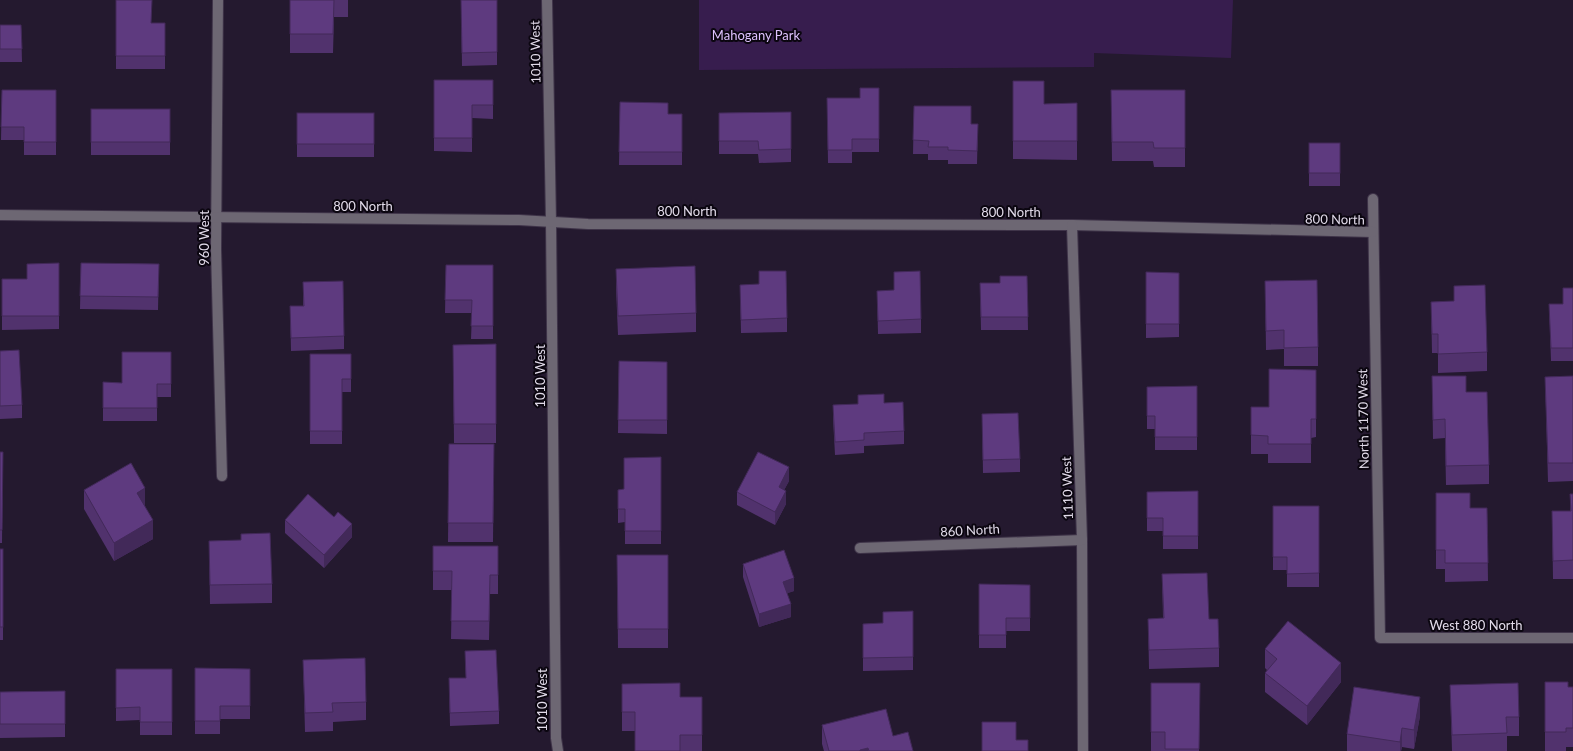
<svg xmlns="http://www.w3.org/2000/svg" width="1573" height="751" viewBox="0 0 1573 751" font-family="Lato,sans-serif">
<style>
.green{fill:#371d4e}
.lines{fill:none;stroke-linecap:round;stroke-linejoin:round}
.minor-casing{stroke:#3f3449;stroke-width:12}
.minor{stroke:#6d6773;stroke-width:10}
.wall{fill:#51326d}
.shaded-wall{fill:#422959}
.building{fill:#5e3a7f;stroke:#422959}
.labels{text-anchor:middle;stroke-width:4;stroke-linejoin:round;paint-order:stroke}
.park-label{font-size:13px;fill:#dec2fe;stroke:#0b0610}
.street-label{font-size:13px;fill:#e2dbea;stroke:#0b0610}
</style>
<rect width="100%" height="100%" fill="#24192f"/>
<!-- green -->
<path class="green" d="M699,0H1233L1231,58L1094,53V67L699,70Z"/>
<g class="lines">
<defs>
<g id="minor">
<path d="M218,0L216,249L222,476"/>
<path d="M547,0L551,222L556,738L558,751"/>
<path d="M1373,199L1380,638H1573"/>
<path d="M0,215L519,220L588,224L1072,225L1373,232"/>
<path d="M1072,225L1082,540L1083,751"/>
<path d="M860,548L1082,540"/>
</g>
</defs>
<!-- minor casing -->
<use href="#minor" class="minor-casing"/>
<!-- minor -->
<use href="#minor" class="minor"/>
</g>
<!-- wall -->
<g class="wall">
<path d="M116,0L151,23H165V69H116Z"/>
<path d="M290,0H348V17H334L333,53H290Z"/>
<path d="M461,0H497V65L462,66Z"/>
<path d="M0,25H21L22,62H0Z"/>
<path d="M434,80H493V119L472,118V152L434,151Z"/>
<path d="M1013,81L1044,104L1077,103V160L1013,159Z"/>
<path d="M879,88V152H852V163H828L827,98H860Z"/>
<path d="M2,90H56V155H24V140H1Z"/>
<path d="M1111,90H1185V167H1154L1153,161H1112Z"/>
<path d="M620,102L668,114H682V165H619Z"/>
<path d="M914,106L971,124H978L977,164H948V160H928V154H913Z"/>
<rect x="91" y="109" width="79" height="46"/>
<path d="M791,112V162L759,163L758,154H719V113Z"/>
<rect x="297" y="113" width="77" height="44"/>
<rect x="1309" y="143" width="31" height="43"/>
<path d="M59,263V329L2,330V279H27Z"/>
<path d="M81,263L159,264L158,310L80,309Z"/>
<path d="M446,265H493V339H471L472,313H445Z"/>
<path d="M616,269L696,313V332L618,335L616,288Z"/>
<path d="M1146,272L1179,273V337L1146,338Z"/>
<path d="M1027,276L1028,330H981L980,283H1000Z"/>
<path d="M1265,281L1318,347V366H1284V349L1266,350Z"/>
<path d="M303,282L344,336V349L291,351L290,306H303Z"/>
<path d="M740,285L787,318V332L741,333Z"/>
<path d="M1454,286L1487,352V371L1438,373V353H1432L1431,302L1454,301Z"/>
<path d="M1573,288V361H1551L1549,304H1563Z"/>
<path d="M877,291L921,319V333L878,334Z"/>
<path d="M496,344V443H454L453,345Z"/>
<path d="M0,351L22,405V418L0,419Z"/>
<path d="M171,352V397H157V421H103V382L122,383Z"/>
<path d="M310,354H351V392H342V444H310Z"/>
<path d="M619,361L667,362V434L618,433Z"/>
<path d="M1316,370V437L1311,438V463H1268V454H1251V407H1269Z"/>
<path d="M1432,376L1466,392L1489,465V484L1446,485L1445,438L1433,439Z"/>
<path d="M1573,376V481L1548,482L1545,377Z"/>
<path d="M1197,386V450H1155V429H1147V387Z"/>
<path d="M858,395L884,403L904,431V444L864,446V453L835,455L833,418V405L858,404Z"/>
<path d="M982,414L1020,459V472L983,473Z"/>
<path d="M449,444H494L493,542H448Z"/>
<path d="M0,452H3L2,543H0Z"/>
<path d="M661,457V544H625V522L618,523V490L624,489Z"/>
<path d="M789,481L784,490L786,504L775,525L737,505V492Z"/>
<path d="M84,490L145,506L153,539L114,561L84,509Z"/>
<path d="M1198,491V549H1163V531H1147V492Z"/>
<path d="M1436,493L1470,508H1487L1488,581L1445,582V569H1436Z"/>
<path d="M1573,494V579H1553L1552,511H1570Z"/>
<path d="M1273,506H1319V587H1287V570H1273Z"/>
<path d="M285,520L352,537L324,568L285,533Z"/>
<path d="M209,541L272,584V603L210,604Z"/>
<path d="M433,546H498V594H490L489,640L451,639L452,590H433Z"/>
<rect x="0" y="549" width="3" height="91"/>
<path d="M617,555H668V648H618Z"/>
<path d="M743,564L794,591L787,593L791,617L759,627L743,577Z"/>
<path d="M1162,574L1209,619L1219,648V667L1149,669L1148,619L1163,618Z"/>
<path d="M979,584L1030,585V631H1006V648H979Z"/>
<path d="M913,611V670L863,671V624L883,623Z"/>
<path d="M1265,649L1341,682L1307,725L1265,692V673L1267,670L1265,668Z"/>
<path d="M465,651L499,711V724L450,726L449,678H466Z"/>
<path d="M303,660L366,702V720L333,722V731L305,732Z"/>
<path d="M195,668L250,669V719H220V734H195Z"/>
<path d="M116,669H172V735H140V720L116,721Z"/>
<path d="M1545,682L1568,687H1573V747H1566V751H1545Z"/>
<path d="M1151,683H1200L1199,751H1151Z"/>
<path d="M622,684L680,697H702V751H635V731H622Z"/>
<path d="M1450,685L1519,717V736H1507V751H1452Z"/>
<path d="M65,691V737L0,738V692Z"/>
<path d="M1420,716L1414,749L1402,747L1401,751H1347V734Z"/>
<path d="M822,725L893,736L913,751H824L822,744Z"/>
</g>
<!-- shaded-wall -->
<g class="shaded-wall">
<path d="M789,467V481L779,500V487Z"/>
<path d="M145,488V507L137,493Z"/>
<path d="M786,491V504L775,525V512Z"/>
<path d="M153,520V539L114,561V543Z"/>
<path d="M352,524V537L324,568V555Z"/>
<path d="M794,578V591L783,595V582Z"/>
<path d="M791,604V617L759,627V614Z"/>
<path d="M1341,663V682L1307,725V706Z"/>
<path d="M1420,697V716L1414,749V730Z"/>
<path d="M1402,728V747L1401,751H1400V742Z"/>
<path d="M868,748V751H860V750Z"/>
</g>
<!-- building -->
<g class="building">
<path d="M116,0H152L151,23H165V56H116Z"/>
<path d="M290,0H334L333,34H290Z"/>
<path d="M461,0H497V52L462,53Z"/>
<path d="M0,25H21L22,49H0Z"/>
<path d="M434,80H493V105H472V138H434Z"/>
<path d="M1013,81H1044V104L1077,103V141H1013Z"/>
<path d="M860,88H879V139H852V150H828L827,98H860Z"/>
<path d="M2,90H56V142H24V127H1Z"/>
<path d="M1111,90H1185V148H1154L1153,142H1112Z"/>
<path d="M620,102L668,103V114H682V152H619Z"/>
<path d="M914,106H971V124H978L977,151L948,150V147H928L929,141L913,140Z"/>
<rect x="91" y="109" width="79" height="33"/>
<path d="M791,112V149L759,150L758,141H719V113Z"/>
<rect x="297" y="113" width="77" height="31"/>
<rect x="1309" y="143" width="31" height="30"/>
<path d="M59,263V316H2V279H27V264Z"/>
<path d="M81,263L159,264L158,297L80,296Z"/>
<path d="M446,265H493V326H471L472,300H445Z"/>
<path d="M695,266L696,313L618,316L616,269Z"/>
<path d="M759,271H786L787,318L741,320L740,285L759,284Z"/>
<path d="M920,271L921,319L878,321L877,291L894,290V272Z"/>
<path d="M1146,272L1179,273V324H1146Z"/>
<path d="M1000,276H1027L1028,317H981L980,283H1000Z"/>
<path d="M1317,280L1318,347L1284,348V330L1266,331L1265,281Z"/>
<path d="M343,281L344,336L291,338L290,306H304L303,282Z"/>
<path d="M1485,285L1487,352L1438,354V334H1432L1431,302L1454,301V286Z"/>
<path d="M1563,288H1573V348H1551L1549,304H1563Z"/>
<path d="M496,344V424H454L453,345Z"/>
<path d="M19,350L22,405L0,406V351Z"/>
<path d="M122,352H171V384H157V408H103V382L122,383Z"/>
<path d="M310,354H351V379H342V431H310Z"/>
<path d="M619,361L667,362V420H618Z"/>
<path d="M1269,369L1316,370V419H1311V444H1268V436L1251,435V407H1269Z"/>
<path d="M1432,376H1466V392H1487L1489,465L1446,466L1445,419L1433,420Z"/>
<path d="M1573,376V463H1548L1545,377Z"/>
<path d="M1197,386V437H1155V416H1147V387Z"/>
<path d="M884,394V403L903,402L904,431L864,433V440L835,442L833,405L858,404V395Z"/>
<path d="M1018,413L1020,459L983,460L982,414Z"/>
<path d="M449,444H494L493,523H448Z"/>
<path d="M0,452H3L2,530H0Z"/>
<path d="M758,452L789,467L779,487L786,491L775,512L737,492Z"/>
<path d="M661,457V531H625V509H618V490L624,489V458Z"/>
<path d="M131,463L145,488L137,493L153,520L114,543L84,490Z"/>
<path d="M1198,491V536H1163V518H1147V492Z"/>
<path d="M1436,493H1470V508H1487L1488,563H1445V550H1436Z"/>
<path d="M308,494L334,517L338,512L352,524L324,555L285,520Z"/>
<path d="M1570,494H1573V560L1553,561L1552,511H1571Z"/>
<path d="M1273,506H1319V573L1287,574V557H1273Z"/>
<path d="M270,533L272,584L210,585L209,541L241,540V534Z"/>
<path d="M433,546H498V575H490L489,621H451L452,571H433Z"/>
<rect x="0" y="549" width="3" height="78"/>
<path d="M784,550L794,578L783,582L791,604L759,614L743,564Z"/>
<path d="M617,555H668V629H618Z"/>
<path d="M1207,573L1209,619H1218L1219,648L1149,650L1148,619L1164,618L1162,574Z"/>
<path d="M979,584L1030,585V618H1006V635H979Z"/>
<path d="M913,611V657L863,658V624L883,623V612Z"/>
<path d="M1288,621L1341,663L1307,706L1265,673L1277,659L1265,649Z"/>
<path d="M496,650L499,711L450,713L449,678H466L465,651Z"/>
<path d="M365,658L366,702L332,703L333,712L305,713L303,660Z"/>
<path d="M195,668L250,669V706H220V721H195Z"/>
<path d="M116,669H172V722H140V707L116,708Z"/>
<path d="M1545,682H1568V687H1573V728H1566V732H1545Z"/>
<path d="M680,683V697H702V735H680V751H635V712H622V684Z"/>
<path d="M1151,683H1200L1199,749H1165V732H1151Z"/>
<path d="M1518,683L1519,717H1506L1507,733L1452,735L1450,685Z"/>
<path d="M1354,687L1420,697L1414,730L1402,728L1400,742L1347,734Z"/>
<path d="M65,691V724H0V692Z"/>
<path d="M886,709L893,736L908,732L913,751H869L868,748L860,750V751H829L822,725Z"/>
<path d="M982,722H1016V740H1028V751H982Z"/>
</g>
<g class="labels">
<!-- park labels -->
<g class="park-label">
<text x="756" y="40">Mahogany Park</text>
</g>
<!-- street labels -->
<g class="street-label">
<text transform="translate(535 52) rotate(-91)" y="5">1010 West</text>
<text x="363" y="211">800 North</text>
<text x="687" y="216">800 North</text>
<text x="1011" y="217">800 North</text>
<text transform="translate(1335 219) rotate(1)" y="5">800 North</text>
<text transform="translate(204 238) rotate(-90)" y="5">960 West</text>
<text transform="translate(540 376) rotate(-90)" y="5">1010 West</text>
<text transform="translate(1363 419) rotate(-91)" y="5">North 1170 West</text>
<text transform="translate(1067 488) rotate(-92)" y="5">1110 West</text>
<text transform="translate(970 530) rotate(-3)" y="5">860 North</text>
<text x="1476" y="630">West 880 North</text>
<text transform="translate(542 700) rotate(-90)" y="5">1010 West</text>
</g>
</g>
</svg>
